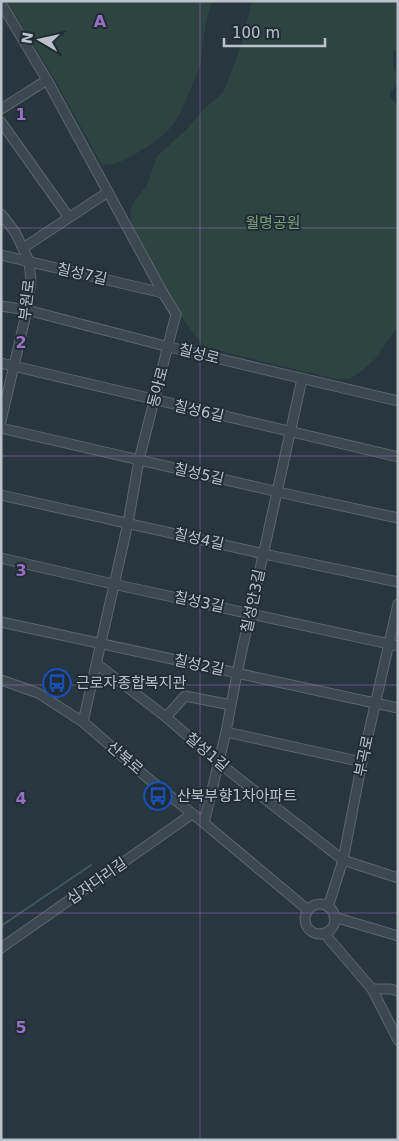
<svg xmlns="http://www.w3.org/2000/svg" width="399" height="1141" viewBox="0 0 399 1141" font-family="'DejaVu Sans','Noto Sans KR',sans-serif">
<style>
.green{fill:#2d4440}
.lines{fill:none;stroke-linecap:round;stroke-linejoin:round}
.stream{stroke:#405866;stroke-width:2}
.minor-casing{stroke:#5a666c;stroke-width:11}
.minor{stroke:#3c484f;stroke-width:9}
.grid{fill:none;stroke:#9770c4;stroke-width:1;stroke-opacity:0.55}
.labels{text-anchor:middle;stroke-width:4;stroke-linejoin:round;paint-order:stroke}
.park-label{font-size:15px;fill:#799d79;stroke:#212d34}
.street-label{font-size:15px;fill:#b9c3c9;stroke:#212d34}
.poi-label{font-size:15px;fill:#b9c3c9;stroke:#212d34;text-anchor:start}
.grid-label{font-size:16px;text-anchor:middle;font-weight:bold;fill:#9770c4;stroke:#212d34;stroke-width:4;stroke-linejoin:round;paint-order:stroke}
</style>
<rect width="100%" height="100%" fill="#28373f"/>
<!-- green -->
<g class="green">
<path d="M7,1H212C204,22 204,43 200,65C198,73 194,82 190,90C178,121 171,133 142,150C130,157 117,165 103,165L100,162L58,85Z"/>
<path d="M252,1H398V50L393,51C393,59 391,67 398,73V84L390,93V97L398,106V326L376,358L359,373L349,379H336L208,348L201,343L185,322L175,303L132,229L130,213L133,203L147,185L157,156L185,131L206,107L223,93L241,46Z"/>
</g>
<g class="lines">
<!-- stream -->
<path class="stream" d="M1,926L91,865"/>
<defs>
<g id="minor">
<path d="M1,3L47,80L163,293L176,314L139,460L128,523L83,722"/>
<path d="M1,109L47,80"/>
<path d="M1,122L68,216"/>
<path d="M1,214L15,232L29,261L31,281L27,310L1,421"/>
<path d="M23,248L108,192"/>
<path d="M1,255L163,293"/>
<path d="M1,306L27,310L169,347L398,401"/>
<path d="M1,363L398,457"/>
<path d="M1,428L278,492L398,518"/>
<path d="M1,495L264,554L398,582"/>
<path d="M1,558L113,584L398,646"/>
<path d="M1,622L398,708"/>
<path d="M97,664L166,717L219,763L343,860L398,878"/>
<path d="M1,680L38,693L83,722L150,780L204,823L308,910"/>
<path d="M166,717L185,696L231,705"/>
<path d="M226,732L362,762"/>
<path d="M204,823L226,732L237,673L302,379"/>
<circle cx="320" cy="919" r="15"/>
<path d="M328,907L343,860L362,762L398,604"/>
<path d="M334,917L398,936"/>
<path d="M324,933L372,989L398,1040"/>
<path d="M1,948L192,814"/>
<path d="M372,989H390L398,991"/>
</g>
</defs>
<!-- minor casing -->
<use href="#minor" class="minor-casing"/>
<!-- minor -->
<use href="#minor" class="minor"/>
</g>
<!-- grid -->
<path class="grid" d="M200,1V1140M1,228H398M1,456H398M1,685H398M1,913H398"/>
<!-- icons -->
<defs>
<symbol id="bus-ring" viewBox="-11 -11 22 22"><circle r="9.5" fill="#212d34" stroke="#1a4fb4" stroke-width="1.5"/><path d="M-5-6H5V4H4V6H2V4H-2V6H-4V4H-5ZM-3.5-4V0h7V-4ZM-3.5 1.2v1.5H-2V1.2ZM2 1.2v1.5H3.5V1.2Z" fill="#1a4fb4"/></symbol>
</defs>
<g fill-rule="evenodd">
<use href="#bus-ring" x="41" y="667" width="32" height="32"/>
<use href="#bus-ring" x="142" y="780" width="32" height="32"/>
</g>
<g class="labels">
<!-- park labels -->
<g class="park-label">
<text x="273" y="228">월명공원</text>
</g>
<!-- street labels -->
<g class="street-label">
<text transform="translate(82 274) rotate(13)" y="5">칠성7길</text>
<text transform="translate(27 300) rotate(-83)" y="5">부원로</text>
<text transform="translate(199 354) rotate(14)" y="5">칠성로</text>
<text transform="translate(158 387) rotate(-75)" y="5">동아로</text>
<text transform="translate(199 411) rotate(13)" y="5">칠성6길</text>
<text transform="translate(199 474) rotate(13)" y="5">칠성5길</text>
<text transform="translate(199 539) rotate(13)" y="5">칠성4길</text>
<text transform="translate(253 601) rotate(-78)" y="5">칠성안3길</text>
<text transform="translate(199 602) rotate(12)" y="5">칠성3길</text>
<text transform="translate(199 665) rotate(12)" y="5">칠성2길</text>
<text transform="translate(207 752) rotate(40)" y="5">칠성1길</text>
<text transform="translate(364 756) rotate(-78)" y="5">부곡로</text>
<text transform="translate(125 758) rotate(41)" y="5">산북로</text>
<text transform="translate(97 881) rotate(-35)" y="5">십자다리길</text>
</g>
<!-- poi labels -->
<g class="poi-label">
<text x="76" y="688">근로자종합복지관</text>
<text x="177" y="801">산북부향1차아파트</text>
</g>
</g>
<g class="grid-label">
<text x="100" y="27">A</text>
<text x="21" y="120">1</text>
<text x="21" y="348">2</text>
<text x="21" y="576">3</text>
<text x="21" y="804">4</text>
<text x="21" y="1033">5</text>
</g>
<!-- border -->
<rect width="399" height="1141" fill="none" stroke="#b9c3c9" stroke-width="5"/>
<!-- north arrow -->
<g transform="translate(40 40) rotate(279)" stroke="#212d34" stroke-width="4" paint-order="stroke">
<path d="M0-4L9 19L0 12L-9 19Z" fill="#b9c3c9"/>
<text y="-8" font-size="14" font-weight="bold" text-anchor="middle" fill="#b9c3c9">N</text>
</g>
<!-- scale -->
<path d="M224 38v8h101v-8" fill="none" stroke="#b9c3c9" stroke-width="2.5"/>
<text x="232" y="38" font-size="15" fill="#b9c3c9" stroke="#212d34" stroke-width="4" paint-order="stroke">100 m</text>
</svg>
